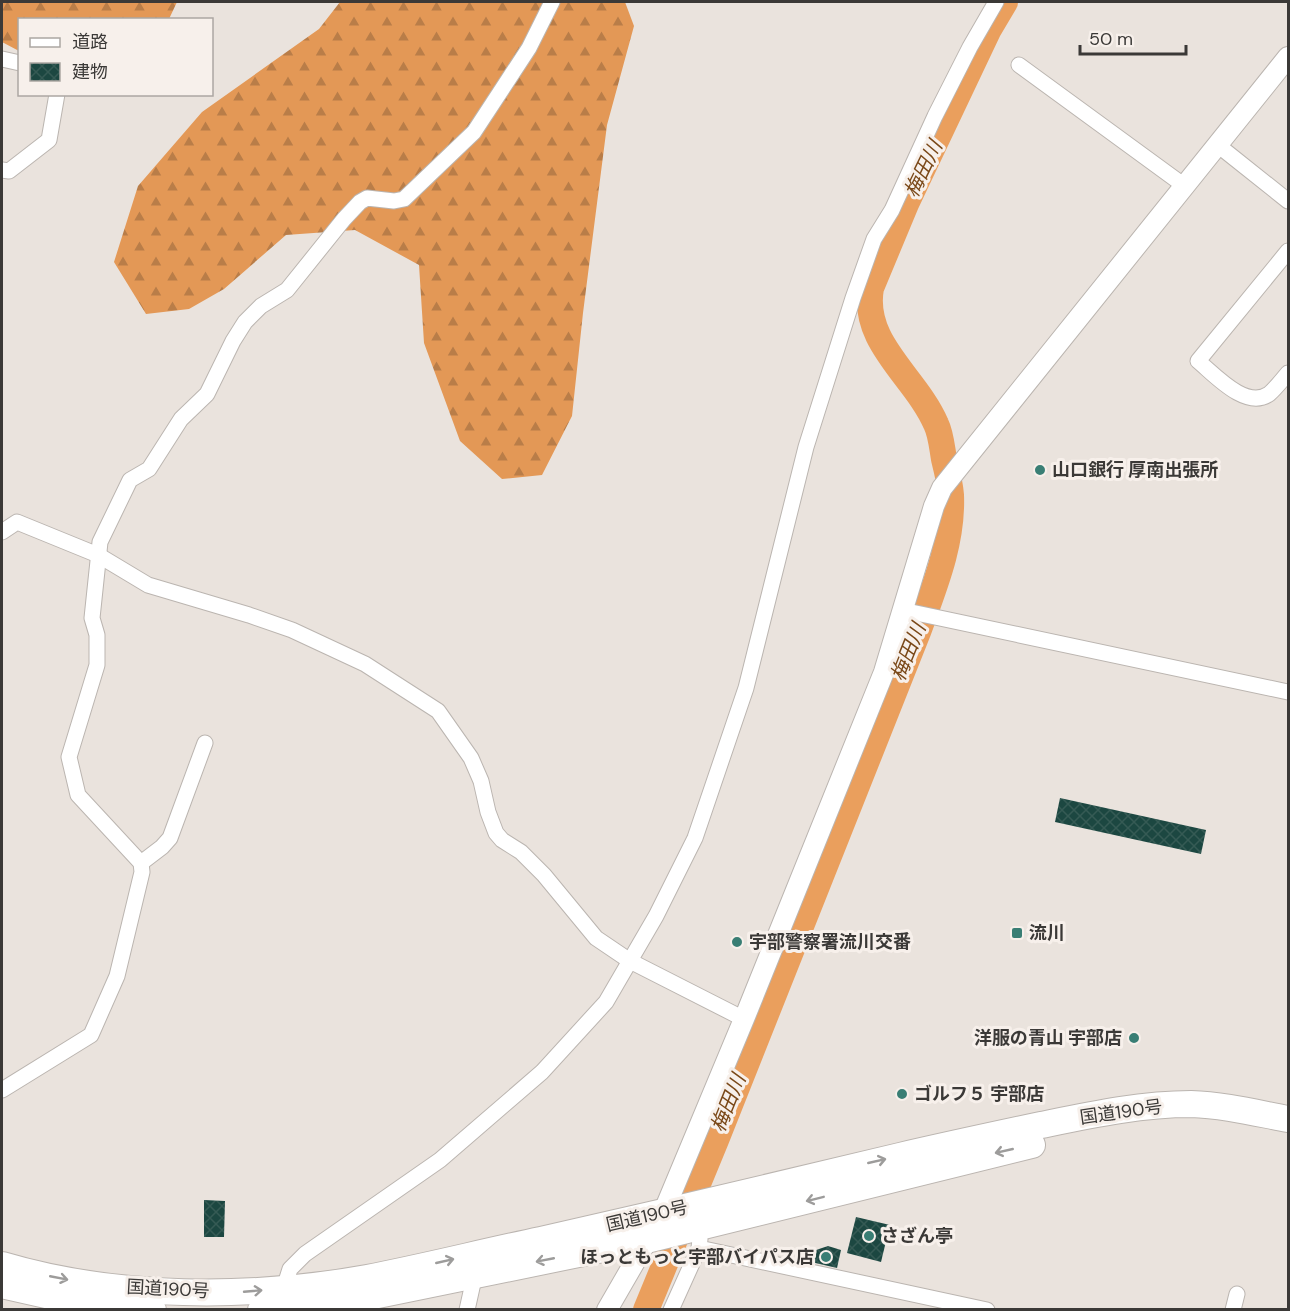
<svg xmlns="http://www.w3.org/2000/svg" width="1290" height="1311" viewBox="0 0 1290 1311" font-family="'DM Sans','Noto Sans JP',sans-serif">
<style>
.forest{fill:url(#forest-firs)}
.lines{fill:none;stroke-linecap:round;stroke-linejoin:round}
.river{stroke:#ea9f5d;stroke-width:26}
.building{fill:url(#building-cross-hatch)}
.minor-casing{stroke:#bbb5b0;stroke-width:17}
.tertiary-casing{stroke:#bbb5b0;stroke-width:22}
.trunk-casing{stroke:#bbb5b0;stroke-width:28}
.minor{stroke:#fff;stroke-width:15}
.tertiary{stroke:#fff;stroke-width:20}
.trunk{stroke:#fff;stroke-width:26}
.oneway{stroke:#9d9c9b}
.poi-dot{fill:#397e74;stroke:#f7f0eb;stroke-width:2}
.labels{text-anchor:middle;stroke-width:6;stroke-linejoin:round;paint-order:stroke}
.poi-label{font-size:18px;font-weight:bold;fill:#3b3937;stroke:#f7f0eb;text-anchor:start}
.street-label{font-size:18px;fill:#3b3937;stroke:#f7f0eb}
.water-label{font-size:20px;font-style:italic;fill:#7a4818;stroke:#f7f0eb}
</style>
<defs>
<pattern id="forest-firs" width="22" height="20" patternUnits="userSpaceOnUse" patternTransform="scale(1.5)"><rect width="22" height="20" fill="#e39856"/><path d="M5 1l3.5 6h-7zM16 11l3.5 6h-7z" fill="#b97d48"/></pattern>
<pattern id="building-cross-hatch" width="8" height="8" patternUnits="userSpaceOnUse" patternTransform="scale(1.5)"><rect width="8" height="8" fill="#1c4741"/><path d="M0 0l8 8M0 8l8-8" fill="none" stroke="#355a54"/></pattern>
</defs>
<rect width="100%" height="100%" fill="#eae3dd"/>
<!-- forest -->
<g class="forest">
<path d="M2,2H177L169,19L20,20L19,51L2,42Z"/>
<path d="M340,2H625L634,26L607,125L583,313L572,416L542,475L502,479L460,441L424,343L419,265L355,230L286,235L224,289L189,309L146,314L114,262L138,186L202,112L319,29Z"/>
</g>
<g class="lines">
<!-- river -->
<path class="river" d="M646,1310L716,1140L918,632C934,588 953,543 951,495C950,483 947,471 944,459C942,448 941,434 936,424C916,377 861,343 871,288L906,204L989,29L1005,2"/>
</g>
<!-- building -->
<g class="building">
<path d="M1060,798L1206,830L1201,854L1055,822Z"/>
<path d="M204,1200L225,1201L224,1237H204Z"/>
<path d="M856,1217L890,1225L881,1262L847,1253Z"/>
<path d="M828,1246L841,1250L837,1268L811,1262L813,1251Z"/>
</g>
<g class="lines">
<defs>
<g id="minor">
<path d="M2,59L20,63"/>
<path d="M1019,65L1186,187"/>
<path d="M1219,146L1288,201"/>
<path d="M2,170L9,171L49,140L57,94"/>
<path d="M1288,251L1198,361C1215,375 1246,410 1269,394C1276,388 1282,380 1288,373"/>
<path d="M2,532L17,522L98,555L148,585L249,615L292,630L365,664L438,711L471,758L481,781L488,812L496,833L502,840L521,852L544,875L596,938L630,961L744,1019"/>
<path d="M902,610L1288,692"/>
<path d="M141,863L162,847L170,838L205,743"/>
<path d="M2,1090L91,1035L117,976L142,872L141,863L78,795L69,757L97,665V635L92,618L100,542L130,480L149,469L181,419L207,394L233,341L245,322L261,306L287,290L344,219L360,202L367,198L394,201L404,199L474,132L529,48L552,2"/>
<path d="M699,1248L987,1310"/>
<path d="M284,1288L290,1269L305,1254L440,1160L542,1072L606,1002L656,916L695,838L746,688L806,447L853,298L874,239L892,210L935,116L970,47L996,2"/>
<path d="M467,1310L475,1274"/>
<path d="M671,1310L699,1248L700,1239"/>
<path d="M1233,1310L1237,1294"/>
</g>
<path id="tertiary" d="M607,1310L663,1213L744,1019L884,672L934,506L942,488L1288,57"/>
<g id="trunk">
<path d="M2,1265C116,1299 250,1299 367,1278C425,1267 483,1252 541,1240C661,1213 780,1185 900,1156C947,1145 994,1135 1041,1125C1090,1115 1141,1104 1191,1104C1224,1105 1256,1113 1288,1119"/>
<path d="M2,1285L68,1300L153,1310"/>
<path d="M261,1310L307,1306L368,1297L647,1240L1032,1145"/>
</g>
</defs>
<!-- minor casing -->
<use href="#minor" class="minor-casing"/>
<!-- tertiary casing -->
<use href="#tertiary" class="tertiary-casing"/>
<!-- trunk casing -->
<use href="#trunk" class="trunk-casing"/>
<!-- minor -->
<use href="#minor" class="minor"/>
<!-- tertiary -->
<use href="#tertiary" class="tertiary"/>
<!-- trunk -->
<use href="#trunk" class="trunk"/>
</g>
<!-- one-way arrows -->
<defs><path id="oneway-shaft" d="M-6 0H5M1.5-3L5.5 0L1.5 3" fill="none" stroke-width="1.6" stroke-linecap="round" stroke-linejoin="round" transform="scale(1.5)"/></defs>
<g class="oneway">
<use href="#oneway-shaft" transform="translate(1004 1151) rotate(167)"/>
<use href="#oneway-shaft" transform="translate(877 1161) rotate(-13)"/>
<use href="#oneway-shaft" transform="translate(815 1199) rotate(166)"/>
<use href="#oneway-shaft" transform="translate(545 1260) rotate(169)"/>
<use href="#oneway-shaft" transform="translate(445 1261) rotate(-13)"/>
<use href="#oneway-shaft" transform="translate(59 1278) rotate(11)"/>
<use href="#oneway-shaft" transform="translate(253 1291) rotate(-5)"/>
</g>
<!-- markers -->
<g class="poi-dot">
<circle cx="1040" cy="470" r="6"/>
<rect x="1011" y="927" width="12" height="12" rx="3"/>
<circle cx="737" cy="942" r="6"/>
<circle cx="1134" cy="1038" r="6"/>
<circle cx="902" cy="1094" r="6"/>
<circle cx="869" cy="1236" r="6"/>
<circle cx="826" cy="1257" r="6"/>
</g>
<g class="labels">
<!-- poi labels -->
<g class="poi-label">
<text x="1052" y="476">山口銀行 厚南出張所</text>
<text x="1029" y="939">流川</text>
<text x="749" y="948">宇部警察署流川交番</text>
<text x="1122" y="1044" text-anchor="end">洋服の青山 宇部店</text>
<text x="914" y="1100">ゴルフ５ 宇部店</text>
<text x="881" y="1242">さざん亭</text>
<text x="814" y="1263" text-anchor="end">ほっともっと宇部バイパス店</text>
</g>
<!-- street labels -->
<g class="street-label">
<text transform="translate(1121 1112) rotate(-8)" y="6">国道190号</text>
<text transform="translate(647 1216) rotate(-13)" y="6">国道190号</text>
<text transform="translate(168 1289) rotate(3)" y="6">国道190号</text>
</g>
<!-- water labels -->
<g class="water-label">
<text transform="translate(923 169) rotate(-64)" y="7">梅田川</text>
<text transform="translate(908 652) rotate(-68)" y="7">梅田川</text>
<text transform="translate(728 1103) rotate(-68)" y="7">梅田川</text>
</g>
</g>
<!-- border -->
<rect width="1290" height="1311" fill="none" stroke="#3b3937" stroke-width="6"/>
<!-- legend -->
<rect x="18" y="18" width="195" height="78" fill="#f7f0eb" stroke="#aca7a3" stroke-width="1.5"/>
<rect x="30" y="38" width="30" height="9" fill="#ffffff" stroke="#aca7a3" stroke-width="1.5"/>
<text x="72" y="48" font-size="18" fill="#3b3937">道路</text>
<rect x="30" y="63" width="30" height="18" fill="url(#building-cross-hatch)" stroke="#aca7a3" stroke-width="1.5"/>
<text x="72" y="78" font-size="18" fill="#3b3937">建物</text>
<!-- scale -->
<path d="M1080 45v9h106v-9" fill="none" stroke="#3b3937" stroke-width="3"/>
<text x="1089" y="45" font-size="18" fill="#3b3937" stroke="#f7f0eb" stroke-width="4.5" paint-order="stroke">50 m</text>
</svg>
